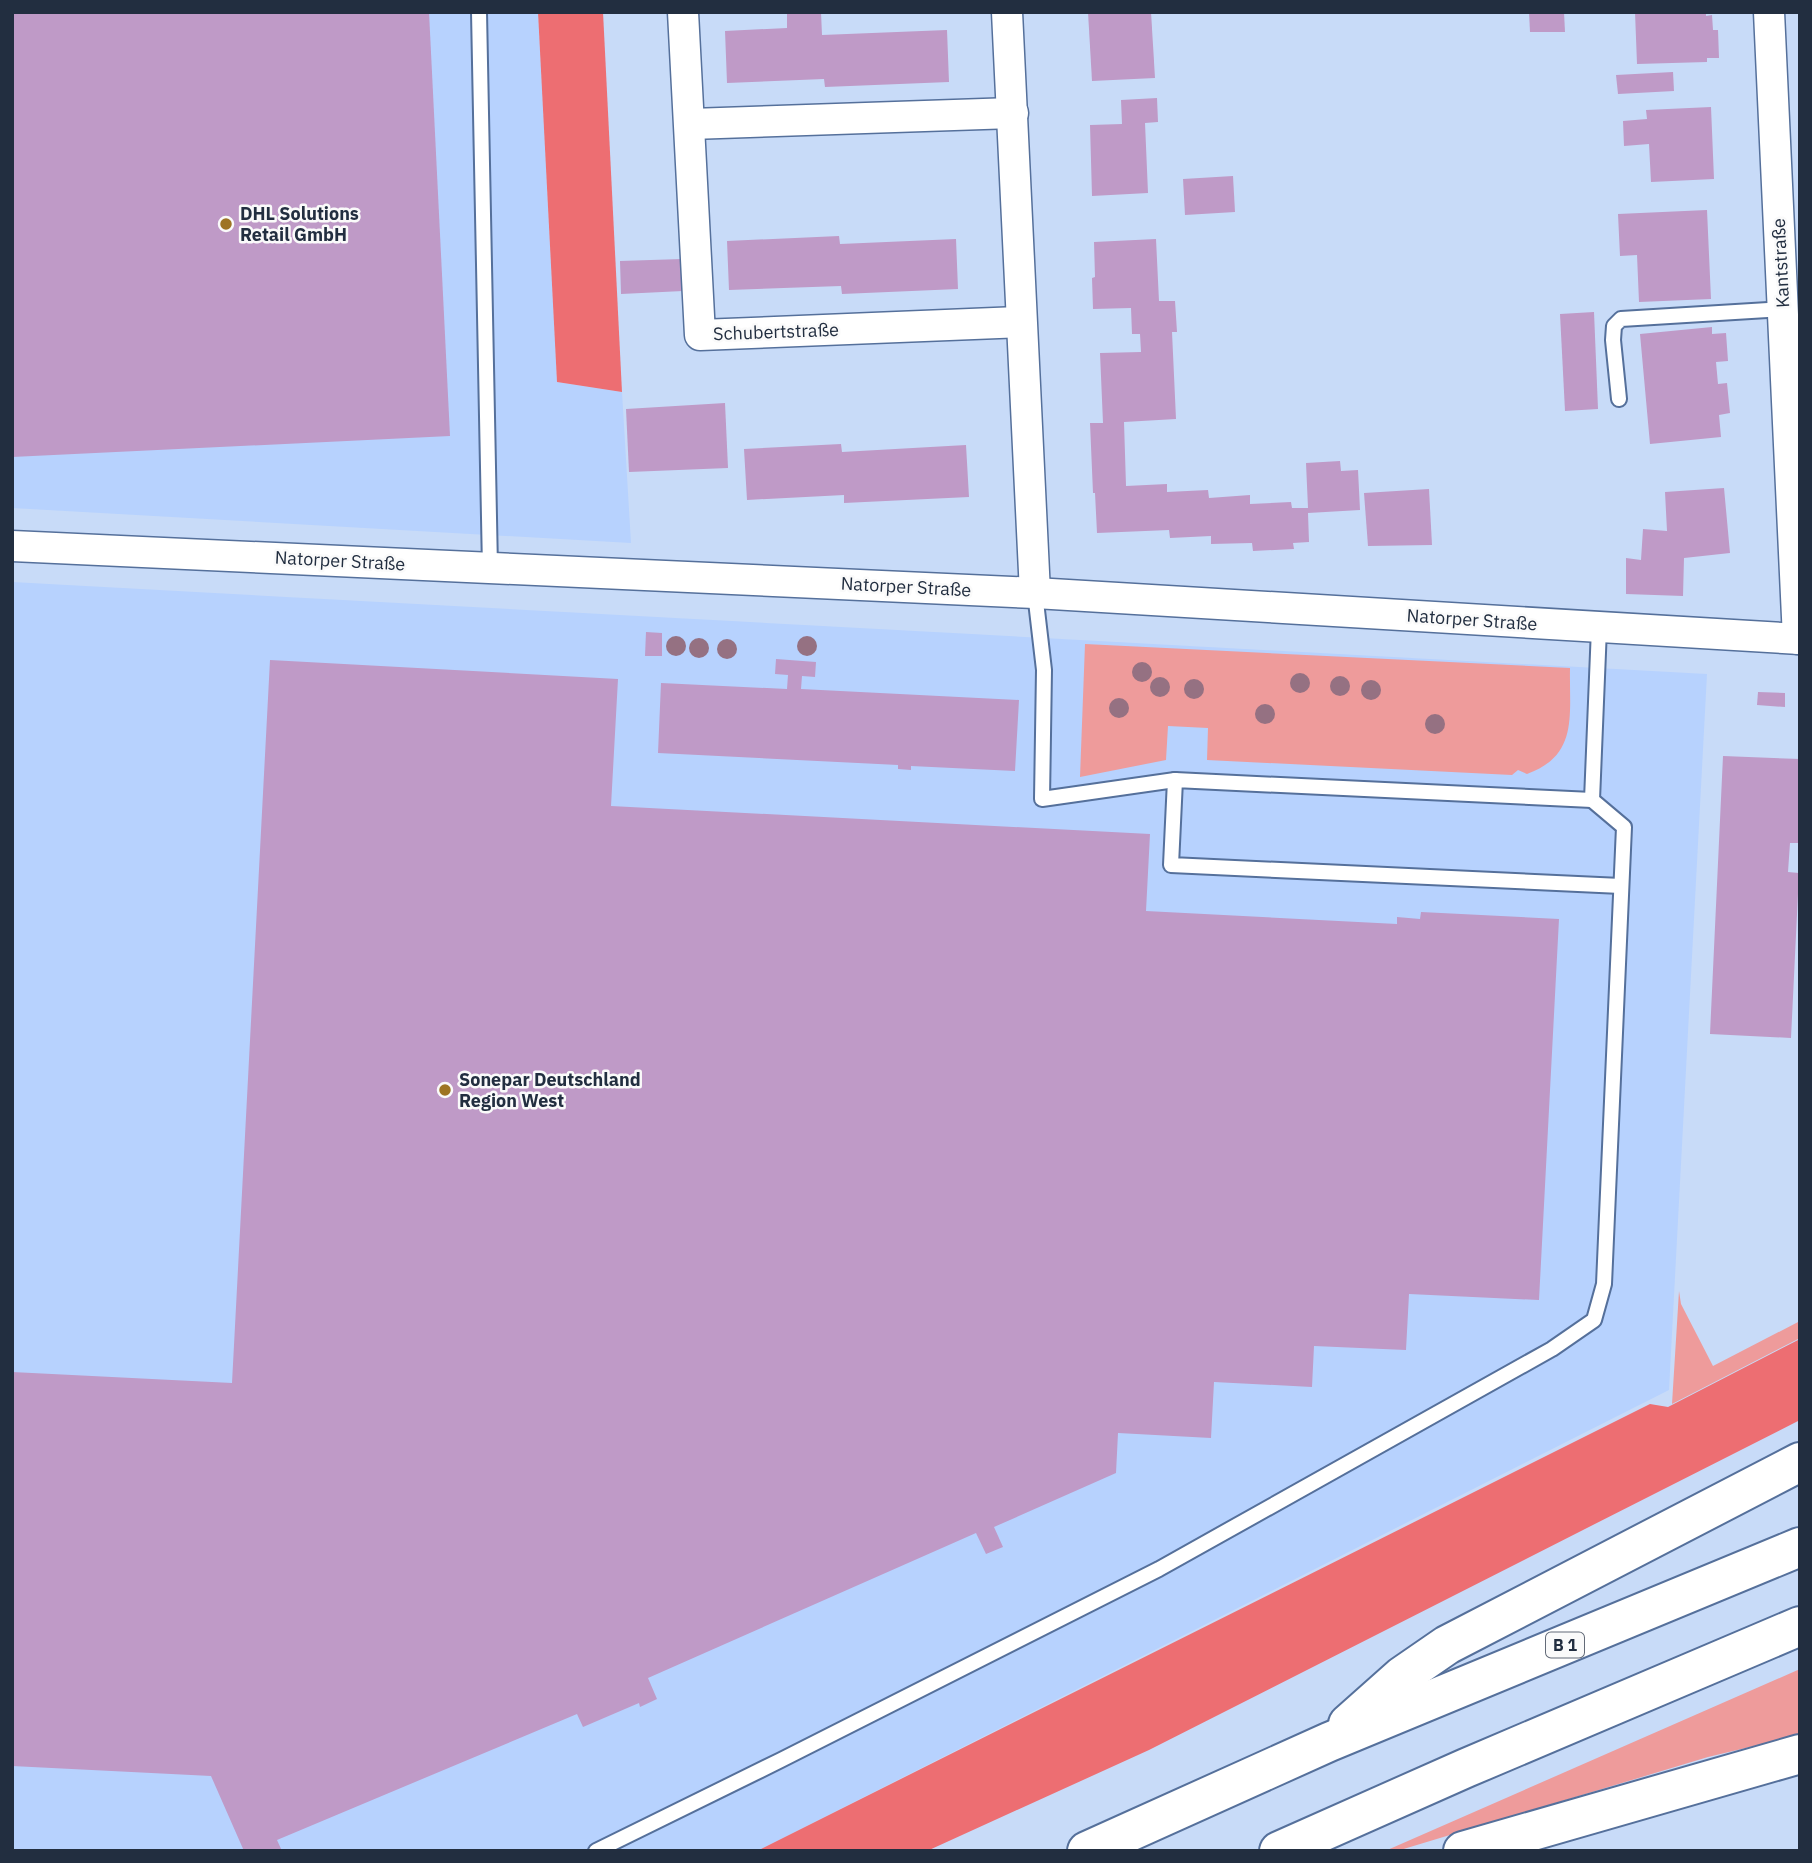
<svg xmlns="http://www.w3.org/2000/svg" width="1812" height="1863" viewBox="0 0 1812 1863" font-family="'IBM Plex Sans',sans-serif">
<style>
.built{fill:#b7d2fe}
.green{fill:#ee9b9b}
.forest{fill:#ed6e72}
.building{fill:#bf9ac7}
.lines{fill:none;stroke-linecap:round;stroke-linejoin:round}
.lane-casing{stroke:#55709b;stroke-width:18}
.street-casing{stroke:#55709b;stroke-width:33}
.highway-casing{stroke:#55709b;stroke-width:42}
.lane{stroke:#fff;stroke-width:14}
.street{stroke:#fff;stroke-width:30}
.highway{stroke:#fff;stroke-width:38}
.tree{fill:#957182}
.poi-dot{fill:#9e7423;stroke:#fafafa;stroke-width:2.5}
.labels{text-anchor:middle;stroke-width:5;stroke-linejoin:round;paint-order:stroke}
.shield{fill:#fafafa;stroke:#636b78;stroke-width:2}
.shield-label{font-size:16px;font-weight:bold;fill:#222e40}
.poi-label{font-size:18px;font-weight:bold;fill:#222e40;stroke:#fafafa;text-anchor:start}
.street-label{font-size:18px;fill:#222e40;stroke:#fafafa}
</style>
<rect width="100%" height="100%" fill="#c8dbf8"/>
<!-- built -->
<g class="built">
<path d="M12,12H538L557,382L622,392L631,543L12,508Z"/>
<path d="M12,582L1707,674L1669,1390L757,1851H12Z"/>
</g>
<!-- green -->
<g class="green">
<path d="M1085,644L1570,668C1569,715 1579,755 1527,774L1518,770L1512,775L1207,760L1208,728L1168,726L1166,760L1080,777Z"/>
<path d="M1679,1291L1681,1304L1713,1366L1800,1321V1338L1672,1404Z"/>
<path d="M1800,1669V1735L1708,1757L1397,1851H1385Z"/>
</g>
<!-- forest -->
<g class="forest">
<path d="M538,12H603L622,392L557,382Z"/>
<path d="M1800,1339V1420L1149,1750L927,1851H757L1650,1404L1668,1407Z"/>
</g>
<!-- building -->
<g class="building">
<path d="M12,12H429L450,436L12,457Z"/>
<path d="M787,12H821L822,35L947,30L949,82L825,87L824,79L727,83L725,31L787,28Z"/>
<path d="M1088,12H1151L1155,78L1092,81Z"/>
<path d="M1529,12H1564L1565,32H1530Z"/>
<path d="M1635,12H1706V16L1712,15L1713,30H1718L1719,58H1707V62L1637,64Z"/>
<path d="M1673,72L1674,91L1618,94L1616,75Z"/>
<path d="M1157,98L1158,122L1145,123L1148,193L1092,196L1090,125L1122,124L1121,100Z"/>
<path d="M1711,107L1714,179L1651,182L1649,144L1624,146L1623,121L1647,119L1646,110Z"/>
<path d="M1233,176L1235,212L1185,215L1183,179Z"/>
<path d="M1707,210L1711,299L1639,302L1637,255L1620,256L1618,214Z"/>
<path d="M839,236L840,244L956,239L958,289L842,294L841,286L729,290L727,241Z"/>
<path d="M1156,239L1159,301H1175L1177,332H1172L1176,419L1124,422L1126,486L1167,484V492L1208,490L1209,498L1250,495V504L1291,502L1292,508H1308L1306,463L1340,461L1341,471L1358,470L1360,510L1308,513L1309,542L1293,543L1294,549L1253,551L1252,543L1211,544V536L1170,538L1169,530L1097,533L1095,493H1093L1090,423H1103L1100,353L1141,352L1140,334H1132L1131,308L1093,309L1092,278L1095,277L1094,242Z"/>
<path d="M682,259L683,291L621,294L620,261Z"/>
<path d="M1594,312L1598,409L1565,411L1560,314Z"/>
<path d="M1712,327V334L1726,333L1728,361L1716,362L1718,384L1727,383L1730,413L1719,415L1721,437L1650,444L1640,334Z"/>
<path d="M725,403L728,468L629,472L626,409Z"/>
<path d="M841,444L842,452L966,445L969,497L844,503V495L747,500L744,449Z"/>
<path d="M1724,488L1730,553L1684,558L1683,596L1626,594V558L1641,560L1643,529L1667,531L1665,492Z"/>
<path d="M1429,489L1432,545L1368,546L1364,493Z"/>
<path d="M646,632L662,633V656H645Z"/>
<path d="M776,659L816,662L815,677L802,676L801,689L1019,700L1015,771L911,766V770L898,769V765L658,753L661,683L787,689L788,675L775,674Z"/>
<path d="M270,660L618,679L611,806L1150,834L1146,911L1397,924V917L1420,919L1421,912L1559,919L1539,1300L1409,1294L1406,1350L1314,1346L1312,1387L1214,1382L1211,1438L1118,1433L1116,1473L994,1527L1003,1547L986,1554L976,1533L648,1678L657,1699L640,1707L639,1703L583,1727L577,1714L277,1840L282,1851H244L211,1776L12,1766V1372L232,1383Z"/>
<path d="M1758,692L1785,693V707L1757,705Z"/>
<path d="M1723,756L1800,759V843H1790L1788,872L1799,873L1791,1038L1710,1034Z"/>
</g>
<g class="lines">
<defs>
<g id="lane">
<path d="M479,12L490,568"/>
<path d="M1619,399L1613,340L1614,326L1621,319L1783,309"/>
<path d="M1035,593L1044,670L1042,799L1175,780"/>
<path d="M1592,800L1175,780L1171,865L1621,886"/>
<path d="M596,1851L781,1760L1159,1569L1552,1349L1594,1320L1604,1284L1624,827L1592,800L1599,628"/>
</g>
<g id="street">
<path d="M683,12L700,335L1021,322"/>
<path d="M1007,12L1035,593"/>
<path d="M1769,12L1798,639"/>
<path d="M691,124L1013,113"/>
<path d="M12,546L1035,593L1800,639"/>
</g>
<g id="highway">
<path d="M1348,1724L1402,1676L1447,1645L1800,1462"/>
<path d="M1087,1851L1329,1742L1800,1547"/>
<path d="M1279,1851L1466,1768L1800,1626"/>
<path d="M1463,1851L1800,1754"/>
</g>
</defs>
<!-- lane casing -->
<use href="#lane" class="lane-casing"/>
<!-- street casing -->
<use href="#street" class="street-casing"/>
<!-- highway casing -->
<use href="#highway" class="highway-casing"/>
<!-- lane -->
<use href="#lane" class="lane"/>
<!-- street -->
<use href="#street" class="street"/>
<!-- highway -->
<use href="#highway" class="highway"/>
</g>
<!-- trees -->
<g class="tree">
<circle cx="676" cy="646" r="10"/>
<circle cx="807" cy="646" r="10"/>
<circle cx="699" cy="648" r="10"/>
<circle cx="727" cy="649" r="10"/>
<circle cx="1142" cy="672" r="10"/>
<circle cx="1300" cy="683" r="10"/>
<circle cx="1340" cy="686" r="10"/>
<circle cx="1160" cy="687" r="10"/>
<circle cx="1194" cy="689" r="10"/>
<circle cx="1371" cy="690" r="10"/>
<circle cx="1119" cy="708" r="10"/>
<circle cx="1265" cy="714" r="10"/>
<circle cx="1435" cy="724" r="10"/>
</g>
<!-- markers -->
<g class="poi-dot">
<circle cx="226" cy="224" r="7"/>
<circle cx="445" cy="1090" r="7"/>
</g>
<g class="labels">
<!-- shield labels -->
<rect class="shield" x="1546" y="1632.5" width="38" height="25" rx="5"/>
<g class="shield-label">
<text x="1565" y="1651">B 1</text>
</g>
<!-- poi labels -->
<g class="poi-label">
<text x="240" y="220">DHL Solutions<tspan x="240" dy="21">Retail GmbH</tspan></text>
<text x="459" y="1086">Sonepar Deutschland<tspan x="459" dy="21">Region West</tspan></text>
</g>
<!-- street labels -->
<g class="street-label">
<text transform="translate(1781 263) rotate(-93)" y="6">Kantstraße</text>
<text transform="translate(776 332) rotate(-2)" y="6">Schubertstraße</text>
<text transform="translate(340 561) rotate(3)" y="6">Natorper Straße</text>
<text transform="translate(906 587) rotate(3)" y="6">Natorper Straße</text>
<text transform="translate(1472 620) rotate(4)" y="6">Natorper Straße</text>
</g>
</g>
<!-- border -->
<rect width="1812" height="1863" fill="none" stroke="#222e40" stroke-width="28"/>
</svg>
